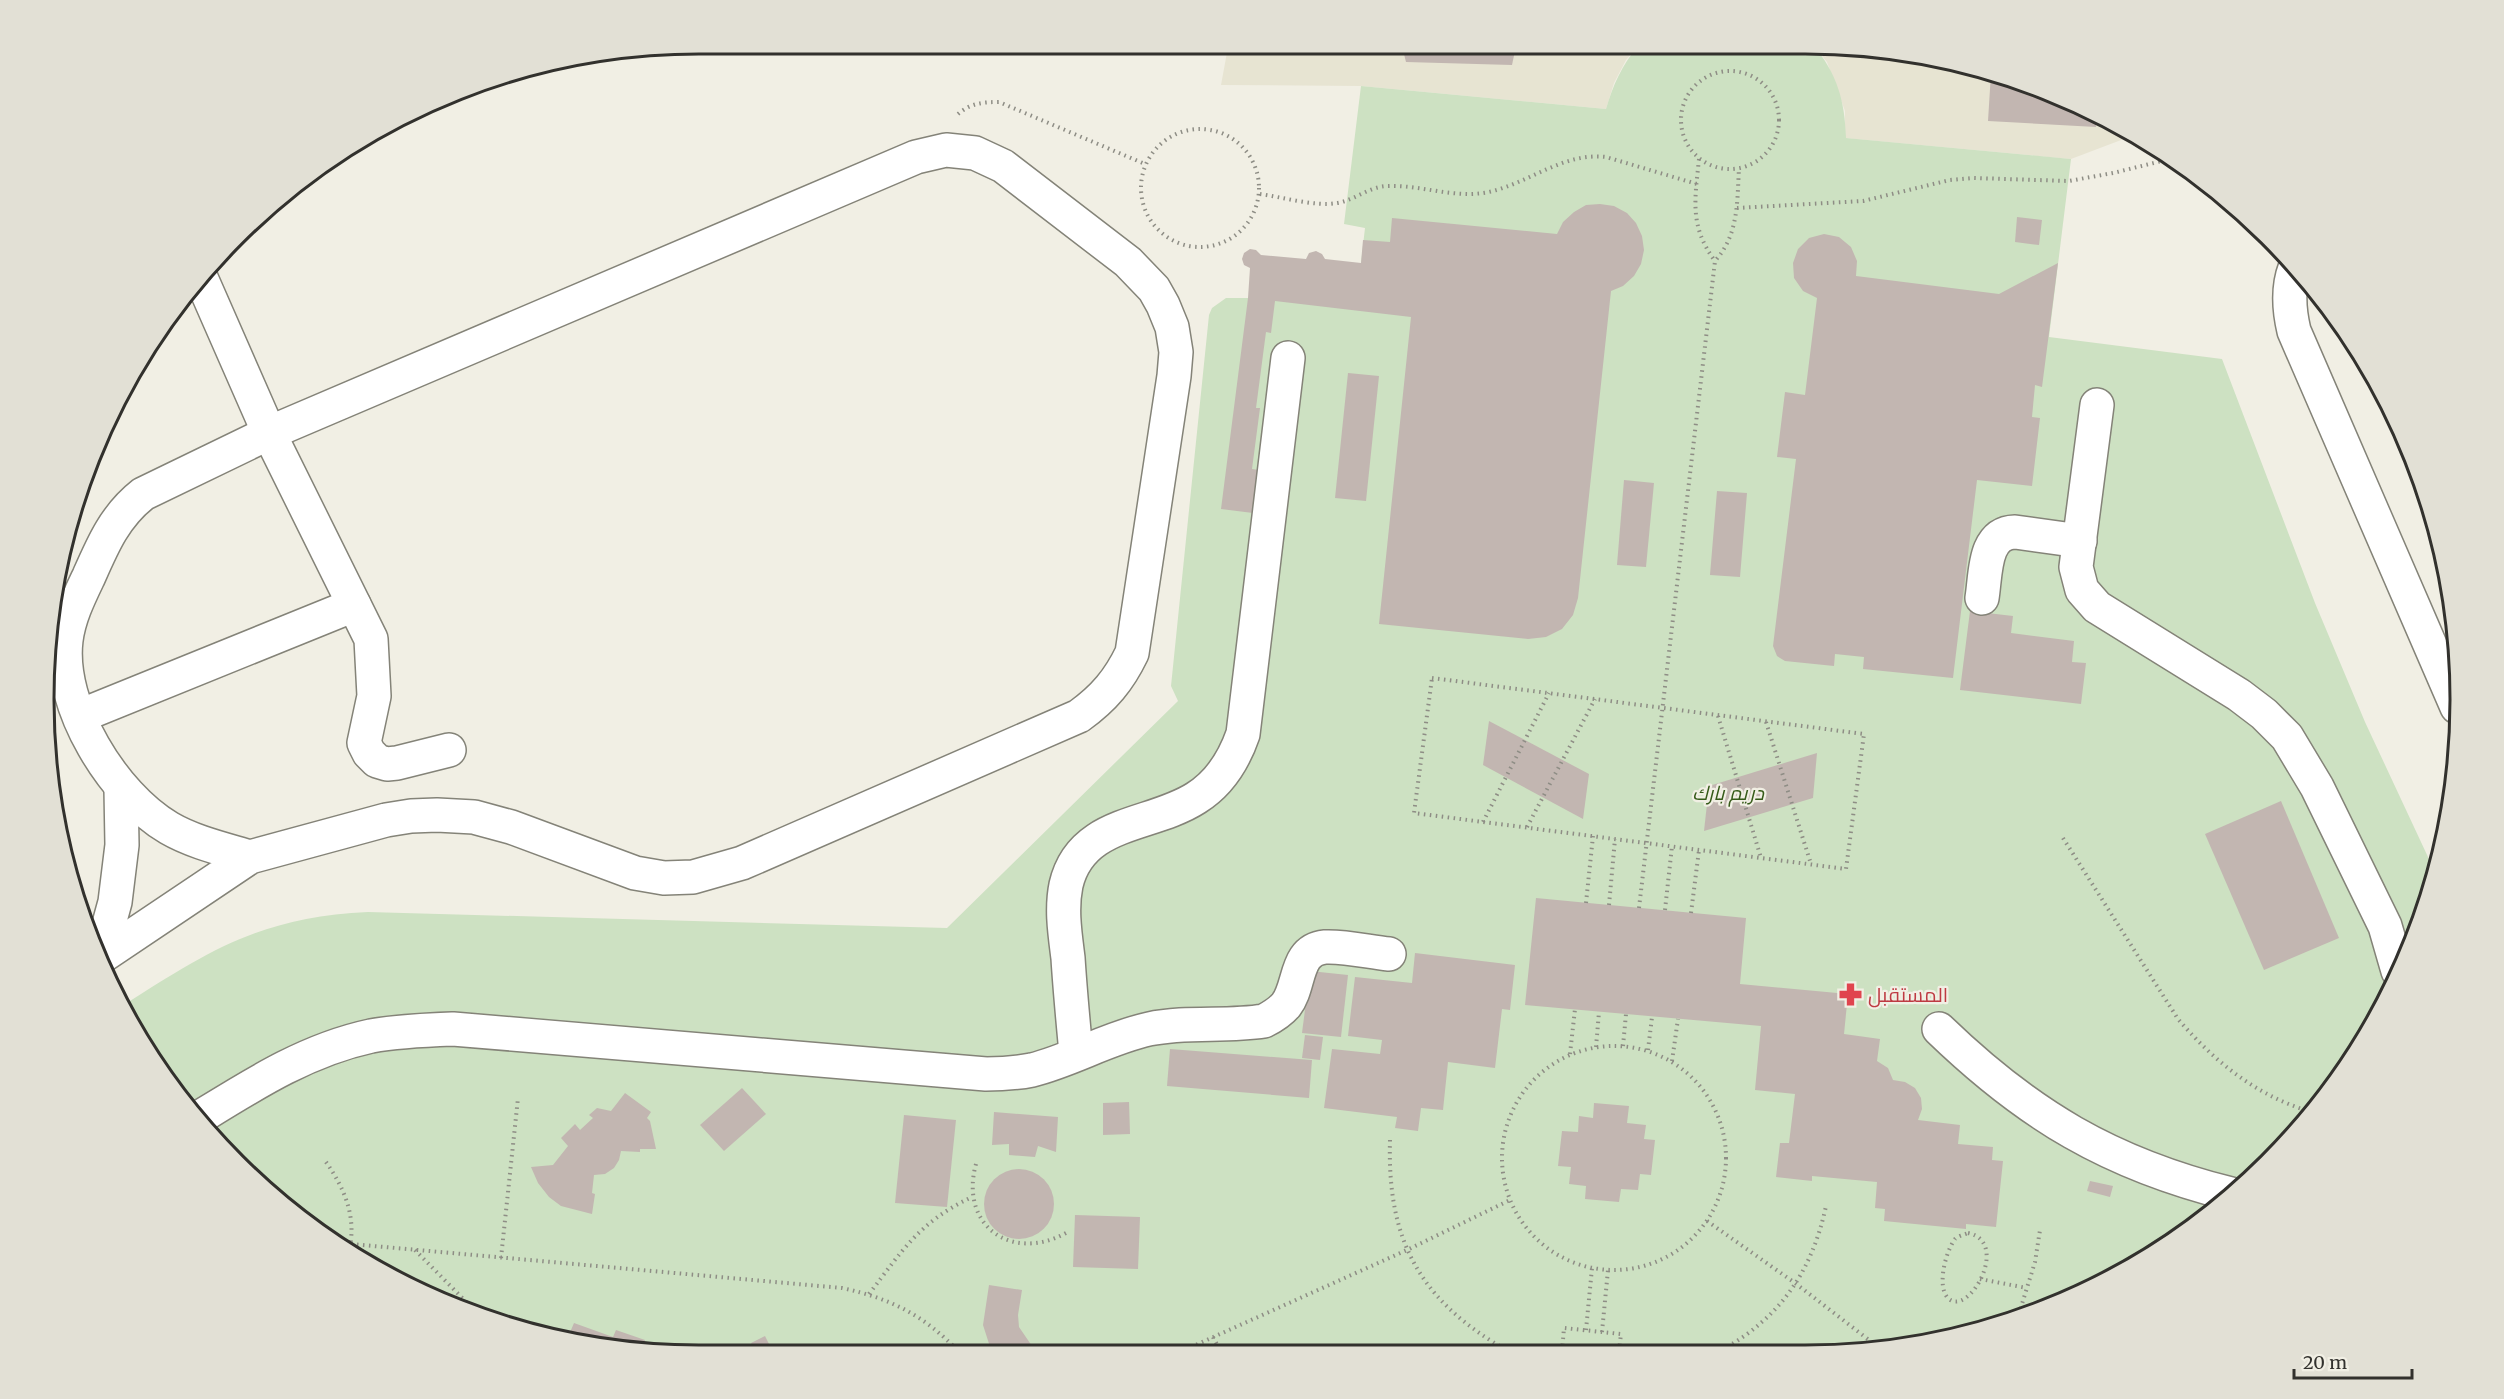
<svg xmlns="http://www.w3.org/2000/svg" width="2504" height="1399" viewBox="0 0 2504 1399" font-family="Merriweather,Cairo,serif">
<style>
.built{fill:#e7e4d2}
.green{fill:#cde1c2}
.building{fill:#c2b6b1}
.lines{fill:none;stroke-linecap:round;stroke-linejoin:round}
.minor-casing{stroke:#848378;stroke-width:36}
.path{stroke:#8e8d85;stroke-width:4;stroke-dasharray:1.5 4.5;stroke-linecap:butt}
.minor{stroke:#fff;stroke-width:33}
.labels{text-anchor:middle;stroke-width:4.5;stroke-linejoin:round;paint-order:stroke}
.park-label{font-size:20px;font-style:italic;fill:#355a18;stroke:#f1efe4}
.health-label{font-size:20px;fill:#be3a42;stroke:#f1efe4;text-anchor:start}
.rim{fill:none;stroke:#32312d;stroke-width:3}
</style>
<rect width="100%" height="100%" fill="#f1efe4"/>
<!-- built -->
<g class="built">
<path d="M1813,45H1847L1975,66L2137,134L2071,159L1845,138V111L1827,62Z"/>
<path d="M1638,46L1626,60L1614,83L1606,109L1361,86L1221,85L1228,47Z"/>
</g>
<!-- green -->
<path class="green" d="M1813,45C1837,73 1845,101 1846,138L2071,159L2049,337L2222,359L2315,603L2365,722L2435,872L2426,911L2372,1028L2269,1163L2169,1245L2016,1321L1890,1350L657,1354L489,1321L371,1267L267,1193L206,1132L132,1028L121,1007C208,951 261,917 368,912L947,928L1178,701L1171,686L1209,315L1212,308L1226,298H1248L1361,263L1365,228L1344,224L1361,86L1606,109C1613,85 1622,65 1638,46Z"/>
<!-- building -->
<g class="building">
<path d="M1402,46H1516L1512,65L1406,62Z"/>
<path d="M1991,73L2095,116L2096,127L1988,121Z"/>
<path d="M1600,204L1614,206L1627,213L1636,223L1642,236L1644,250L1641,264L1634,276L1623,286L1611,291L1578,598L1573,615L1562,629L1546,637L1528,639L1379,624L1411,317L1275,301L1271,333L1266,332L1256,408H1260L1252,469L1259,470L1253,513L1221,509L1248,298L1250,268L1244,265L1242,259L1244,253L1250,249L1256,250L1261,255L1306,259L1309,253L1316,251L1322,254L1325,259L1361,263L1363,240L1390,242L1392,218L1557,234L1563,222L1574,212L1586,205Z"/>
<path d="M2017,217L2042,220L2039,245L2015,242Z"/>
<path d="M1824,234L1839,237L1851,247L1857,261L1856,276L1999,294L2058,263L2042,387L2035,385L2032,417L2040,418L2032,486L1977,480L1953,678L1863,669L1864,657L1835,654L1834,666L1785,661L1777,656L1773,646L1796,459L1777,457L1785,392L1805,395L1817,298L1803,291L1794,278L1793,263L1798,249L1809,238Z"/>
<path d="M1348,373L1379,376L1366,501L1335,498Z"/>
<path d="M1624,480L1654,483L1646,567L1617,565Z"/>
<path d="M1717,491L1747,493L1740,577L1710,575Z"/>
<path d="M1970,611L2013,616L2011,633L2074,641L2072,662L2086,663L2081,704L1960,690Z"/>
<path d="M1489,721L1589,774L1583,819L1483,765Z"/>
<path d="M1817,753L1813,798L1704,831L1709,786Z"/>
<path d="M2281,801L2339,938L2264,970L2205,834Z"/>
<path d="M1536,898L1746,918L1740,984L1848,994L1844,1034L1880,1039L1877,1061L1888,1068L1893,1080L1905,1082L1915,1088L1921,1098L1922,1109L1918,1120L1960,1125L1958,1144L1993,1147L1992,1160L2003,1161L1996,1227L1966,1224V1229L1884,1221L1885,1209L1875,1208L1877,1182L1812,1176V1181L1776,1177L1780,1143H1789L1795,1094L1755,1090L1761,1026L1525,1005Z"/>
<path d="M1415,953L1515,965L1510,1010L1502,1009L1495,1068L1448,1062L1443,1110L1421,1108L1418,1131L1395,1128L1397,1117L1324,1108L1332,1049L1380,1054L1382,1040L1348,1036L1355,977L1412,983Z"/>
<path d="M1310,971L1348,975L1341,1037L1302,1033Z"/>
<path d="M1305,1035L1323,1037L1320,1060L1302,1058Z"/>
<path d="M1170,1049L1312,1060L1309,1098L1167,1086Z"/>
<path d="M742,1088L766,1114L724,1151L700,1125Z"/>
<path d="M625,1093L651,1112L647,1118L650,1121L656,1149H640V1152L621,1151L619,1160L614,1168L605,1174L594,1175L592,1193L595,1194L592,1214L561,1206L549,1197L538,1183L531,1167L553,1165L568,1146L561,1138L575,1124L580,1130L593,1118L589,1115L597,1108L611,1111Z"/>
<path d="M1129,1102L1130,1134L1103,1135V1103Z"/>
<path d="M1594,1103L1629,1106L1627,1123L1646,1125L1644,1139L1655,1140L1651,1175L1640,1174L1638,1190L1621,1189L1619,1202L1585,1199L1586,1186L1569,1184L1571,1167L1558,1166L1562,1131L1578,1132L1579,1116L1593,1118Z"/>
<path d="M994,1112L1058,1117L1056,1152L1038,1146L1035,1157L1009,1155V1144L992,1145Z"/>
<path d="M904,1115L956,1120L947,1207L895,1203Z"/>
<circle cx="1019" cy="1204" r="35"/>
<path d="M2090,1181L2113,1186L2110,1197L2087,1191Z"/>
<path d="M1075,1215L1140,1217L1138,1269L1073,1267Z"/>
<path d="M989,1285L1022,1290L1018,1315L1019,1327L1032,1346L1042,1353H992L983,1325Z"/>
<path d="M574,1323L613,1337L616,1330L645,1340L643,1347L659,1354L568,1337Z"/>
<path d="M765,1336L774,1354H757L751,1343Z"/>
</g>
<g class="lines">
<defs>
<g id="minor">
<path d="M2295,268C2287,289 2289,310 2294,331L2457,707"/>
<path d="M201,278L269,433L371,639L374,696L364,743L369,753L377,761L387,764L397,763L449,750"/>
<path d="M2097,405L2076,567L2082,590L2097,607L2239,695L2264,714L2287,737L2317,787L2385,926L2398,971"/>
<path d="M1982,598C1986,574 1983,533 2015,532L2080,541"/>
<path d="M80,716L354,605"/>
<path d="M100,957L115,902L122,845L121,789"/>
<path d="M98,959L250,857L386,820L411,816L437,815L474,817L511,827L635,873L664,878L693,877L742,863L1079,716C1104,698 1119,680 1132,653L1174,376L1176,352L1172,327L1163,305L1154,289L1128,262L1003,166L975,153L946,150L916,157L269,433L143,494C115,516 103,544 89,576C79,597 69,617 66,640C58,706 113,795 169,828C193,842 223,849 250,857"/>
<path d="M1939,1029C2028,1115 2110,1164 2231,1194"/>
<path d="M1076,1053C1073,1021 1070,990 1068,958C1065,934 1061,909 1066,885C1081,820 1151,827 1196,798C1220,783 1234,760 1243,734L1288,358"/>
<path d="M197,1119C252,1085 306,1050 371,1036C398,1031 426,1030 453,1029L986,1074C1002,1074 1017,1073 1032,1070C1072,1060 1108,1038 1149,1029C1187,1021 1226,1027 1264,1021C1272,1017 1280,1012 1286,1005C1301,986 1294,950 1325,947C1346,946 1369,952 1389,954"/>
</g>
</defs>
<!-- minor casing -->
<use href="#minor" class="minor-casing"/>
<!-- path -->
<g class="path">
<circle cx="1730" cy="120" r="49"/>
<path d="M958,114C971,103 983,102 999,102L1145,164"/>
<circle cx="1200" cy="188" r="59"/>
<path d="M1699,159C1695,199 1689,226 1715,261"/>
<path d="M1260,194C1282,197 1316,207 1337,203C1356,200 1369,186 1389,186C1422,185 1455,199 1489,192C1529,183 1564,152 1606,157L1697,184"/>
<path d="M1737,208L1863,201L1950,180L1974,178L2069,181L2113,173L2170,159"/>
<path d="M1432,678L1864,734L1846,869L1414,813Z"/>
<path d="M1718,716L1761,858"/>
<path d="M1766,722L1811,864"/>
<path d="M1483,822L1549,693"/>
<path d="M1527,827L1595,699"/>
<path d="M2063,838L2178,1019C2214,1061 2254,1094 2308,1111"/>
<path d="M1586,903L1593,836"/>
<path d="M1609,905L1615,839"/>
<path d="M1639,908L1715,261C1739,234 1737,202 1739,168"/>
<path d="M1665,910L1672,846"/>
<path d="M1691,913L1699,850"/>
<path d="M1623,1046L1626,1014"/>
<circle cx="1614" cy="1158" r="112"/>
<path d="M1596,1047L1599,1012"/>
<path d="M1648,1050L1652,1017"/>
<path d="M1570,1054L1575,1009"/>
<path d="M1672,1061L1678,1019"/>
<path d="M1390,1140C1387,1241 1420,1301 1508,1351"/>
<path d="M326,1162C345,1189 357,1218 349,1251"/>
<path d="M976,1164C959,1225 1011,1263 1066,1233"/>
<path d="M1707,1221L1795,1283L1882,1350"/>
<path d="M1968,1233C2012,1242 1967,1321 1947,1297C1937,1284 1946,1251 1955,1239C1958,1236 1963,1235 1968,1233Z"/>
<path d="M351,1244L842,1288C892,1299 924,1315 960,1353"/>
<path d="M415,1250L482,1318"/>
<path d="M501,1258L518,1098"/>
<path d="M1980,1279L2027,1288"/>
<path d="M869,1294C903,1250 919,1222 972,1197"/>
<path d="M2017,1320L2035,1262L2040,1230"/>
<path d="M1586,1330L1592,1268"/>
<path d="M1602,1332L1608,1270"/>
<path d="M1213,1337L1221,1352"/>
<path d="M1722,1350C1781,1317 1812,1271 1826,1206"/>
<path d="M1562,1351L1564,1328L1621,1334L1619,1351"/>
<path d="M1180,1352L1407,1250L1510,1200"/>
</g>
<!-- minor -->
<use href="#minor" class="minor"/>
</g>
<!-- icons -->
<defs>
<symbol id="pharmacy-bare" viewBox="-9 -9 18 18"><path d="M-2-6h4v4h4v4h-4v4h-4v-4h-4v-4h4Z" fill="#e0444e" stroke="#f1efe4" stroke-width="2.5" paint-order="stroke"/></symbol>
</defs>
<g fill-rule="evenodd">
<use href="#pharmacy-bare" x="1834" y="978" width="33" height="33"/>
</g>
<g class="labels">
<!-- park labels -->
<g class="park-label">
<text x="1728" y="800">دريم بارك</text>
</g>
<!-- health labels -->
<g class="health-label">
<text x="1868" y="1002">المستقبل</text>
</g>
</g>
<!-- crop -->
<path d="M0 0H2504V1399H0ZM699 54H1805A645 645 0 0 1 2450 699V700A645 645 0 0 1 1805 1345H699A645 645 0 0 1 54 700V699A645 645 0 0 1 699 54Z" fill="#e2e0d5" fill-rule="evenodd"/>
<path class="rim" d="M699 54H1805A645 645 0 0 1 2450 699V700A645 645 0 0 1 1805 1345H699A645 645 0 0 1 54 700V699A645 645 0 0 1 699 54Z"/>
<!-- scale -->
<path d="M2294 1369v9h118v-9" fill="none" stroke="#32312d" stroke-width="3"/>
<text x="2303" y="1369" font-size="18" fill="#32312d" stroke="#f1efe4" stroke-width="4.5" paint-order="stroke">20 m</text>
</svg>
